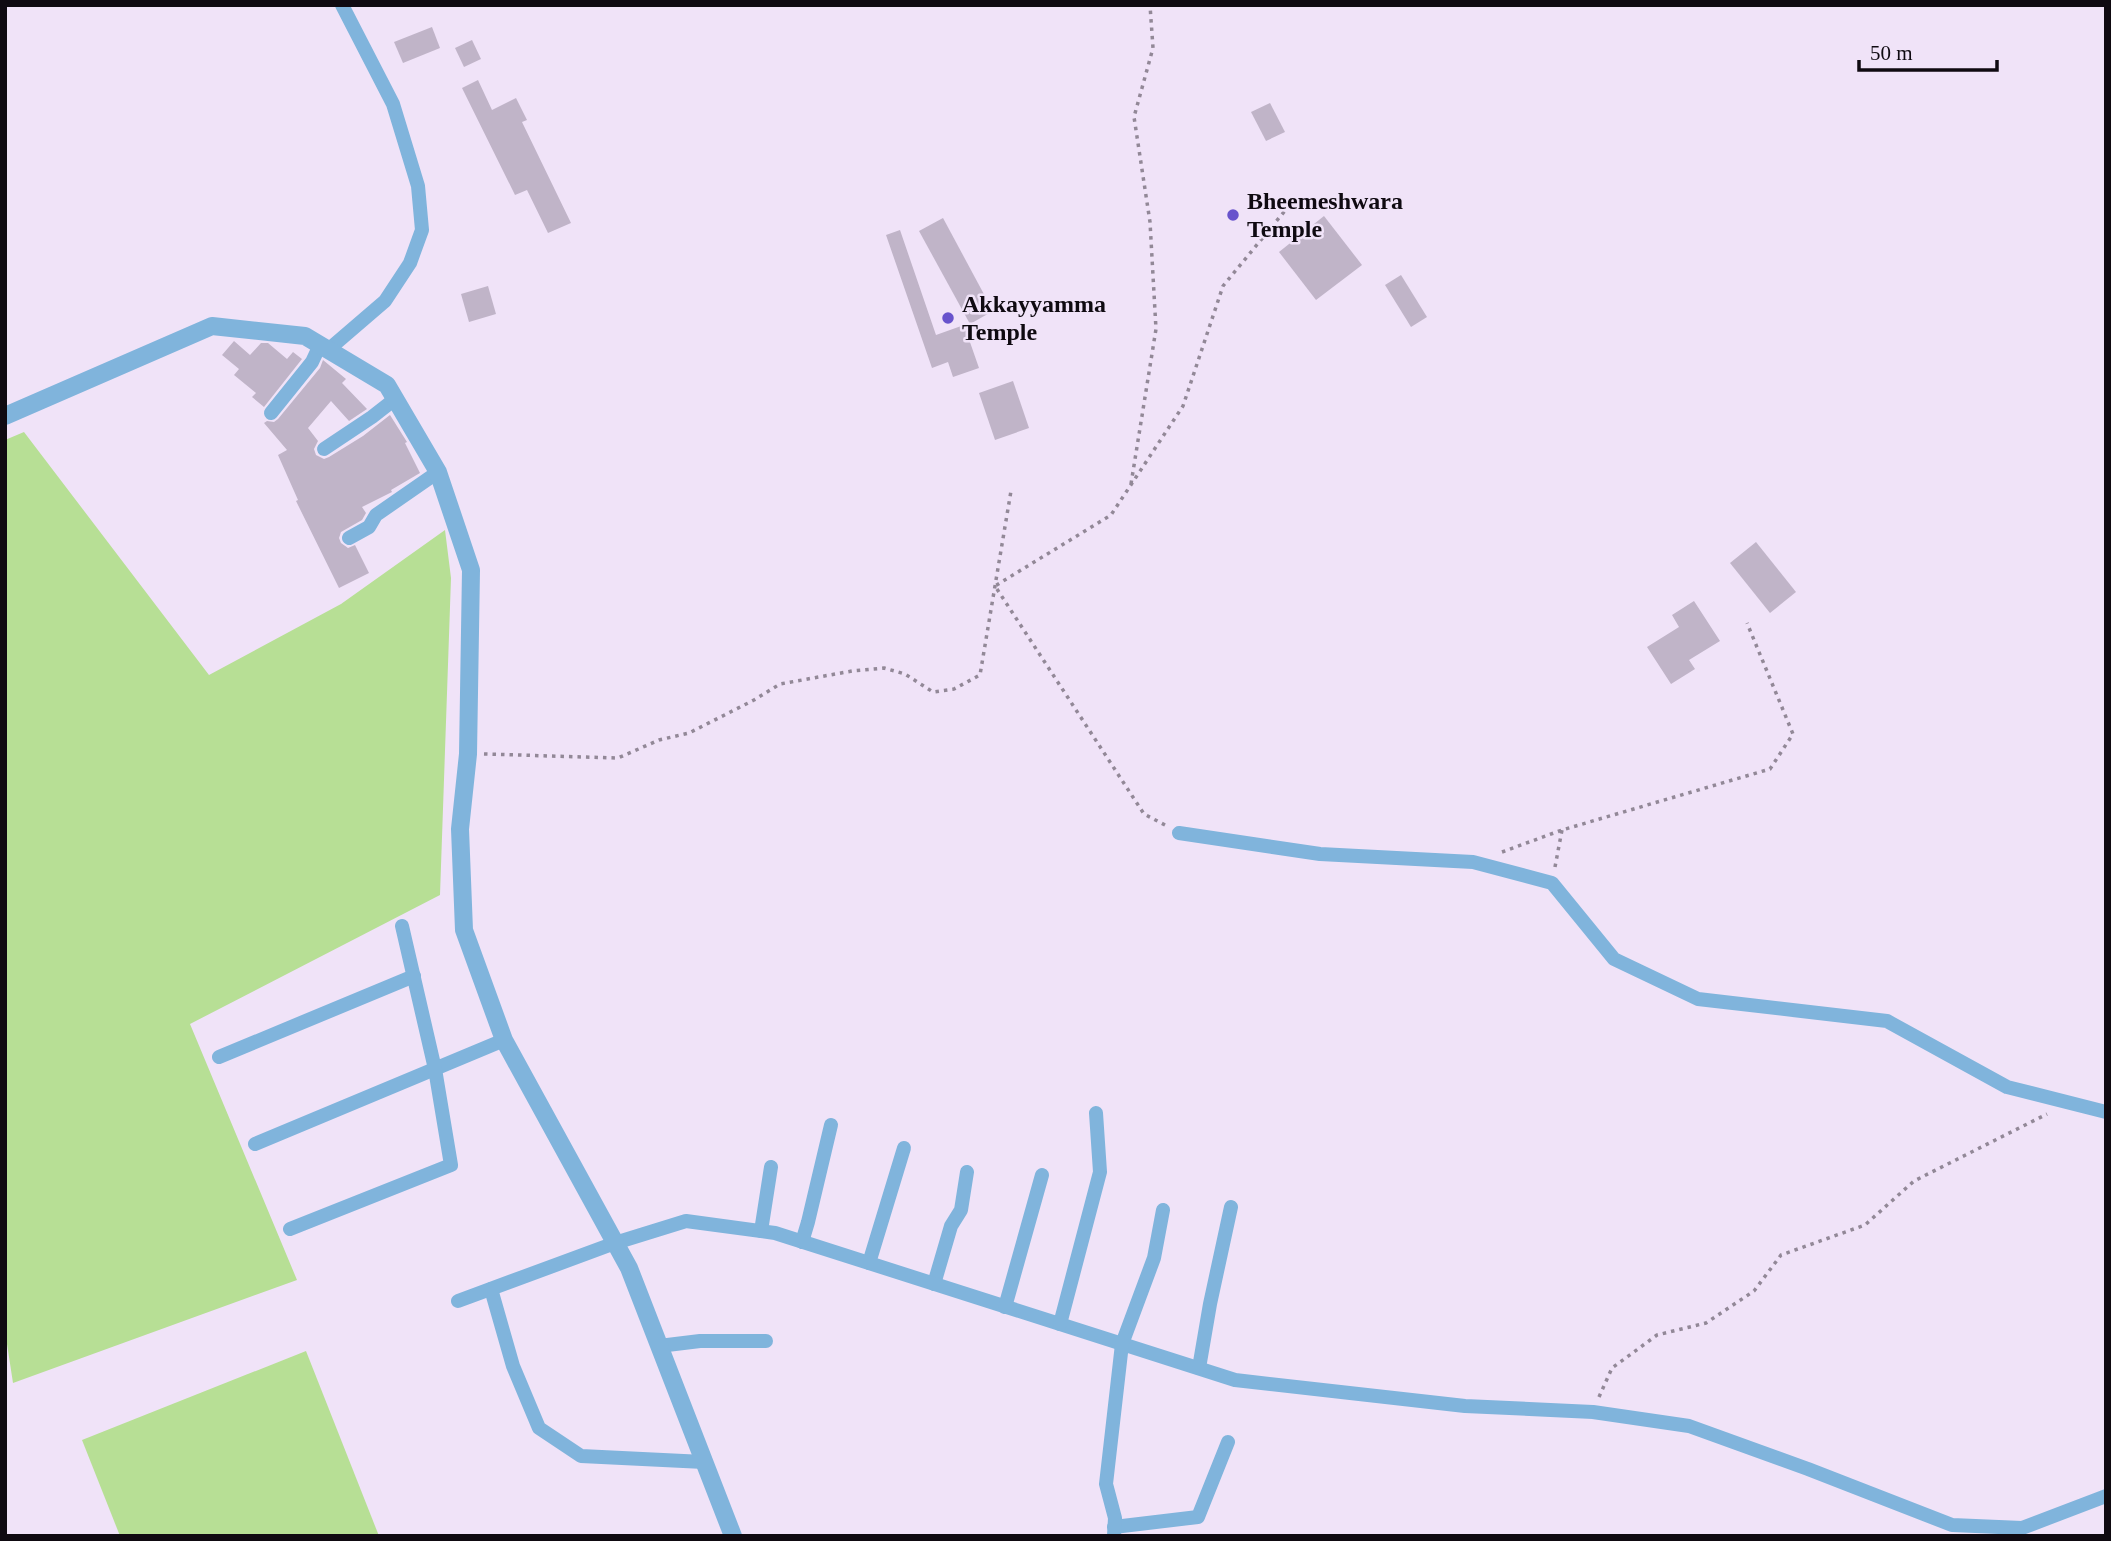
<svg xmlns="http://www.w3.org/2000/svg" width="2111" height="1541" viewBox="0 0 2111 1541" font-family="Georgia,serif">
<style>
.green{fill:#b7df95}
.building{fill:#c0b4c8}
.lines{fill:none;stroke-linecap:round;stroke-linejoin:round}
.path{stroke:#928897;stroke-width:3.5;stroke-dasharray:3.5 5;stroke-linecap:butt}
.minor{stroke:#80b4dc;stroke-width:14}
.tertiary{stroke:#80b4dc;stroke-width:18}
.poi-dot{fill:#6853cc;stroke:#f0e3f8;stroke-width:2.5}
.labels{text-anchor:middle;stroke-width:5;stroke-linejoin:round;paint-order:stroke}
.poi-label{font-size:24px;font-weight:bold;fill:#0f0a11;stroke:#f0e3f8;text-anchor:start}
</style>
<rect width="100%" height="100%" fill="#f0e3f8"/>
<!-- green -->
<g class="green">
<path d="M24,432L209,675L341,604L445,530L451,578L440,895L190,1024L297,1280L13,1383L5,1331V440Z"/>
<path d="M306,1351L379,1536H120L82,1440Z"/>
</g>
<!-- building -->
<g class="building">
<path d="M432,27L440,48L403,63L394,42Z"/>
<path d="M472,40L481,59L464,67L455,48Z"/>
<path d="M478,80L492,110L516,98L527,120L522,122L571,223L548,233L527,190L515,195L462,88Z"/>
<path d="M1270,103L1285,132L1266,141L1251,112Z"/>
<path d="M1324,216L1362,265L1316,300L1279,252Z"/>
<path d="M943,218L993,311L970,324L919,231Z"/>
<path d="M900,230L936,335L964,325L979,368L953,377L948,362L932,368L886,235Z"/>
<path d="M1401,275L1427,317L1411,327L1385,285Z"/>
<path d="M488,286L496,314L469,322L461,294Z"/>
<path d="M234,341L250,355L261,343H268L287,359L293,352L302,359L264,407L252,397L256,393L234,375L239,369L222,355Z"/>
<path d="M323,360L346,379L342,383L367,409L349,421L331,401L308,428L318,441L314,449L316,455L324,459L329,457L363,436L390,415L407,442L405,443L420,473L391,490L392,492L362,507L366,513L362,520L341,532L339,538L341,543L348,548L355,545L369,573L339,588L296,501L298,500L278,455L287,450L264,423L267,421L274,422L278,419L320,368Z"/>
<path d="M1013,381L1029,428L995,440L979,393Z"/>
<path d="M1756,542L1796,592L1770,613L1730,563Z"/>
<path d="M1694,601L1720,641L1689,660L1695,669L1671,684L1647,647L1679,627L1672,615Z"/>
</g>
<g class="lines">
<!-- path -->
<g class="path">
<path d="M1131,484L1156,329L1150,222L1134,117L1153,48L1150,5"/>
<path d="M484,754L618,758L659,740L689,733L754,700L780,684L852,671L884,668L905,674L933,692L954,689L980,675L1011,491"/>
<path d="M1165,825L1144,814L995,586L1111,515L1183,406L1223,286L1293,201"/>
<path d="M1502,852L1562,830L1770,769L1793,734L1747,623"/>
<path d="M1555,867L1562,830"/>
<path d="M1599,1397L1612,1368L1657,1335L1706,1323L1754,1291L1781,1255L1865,1225L1914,1181L2047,1114"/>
</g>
<!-- minor -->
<g class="minor">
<path d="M328,350L385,301L410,263L422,230L418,186L393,104L342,5"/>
<path d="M271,413L312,362L320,345"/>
<path d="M324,449L372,417L395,399"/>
<path d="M349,538L369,527L376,515L438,472"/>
<path d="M1179,833L1320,854L1473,862L1552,883L1614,959L1698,999L1887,1021L2007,1087L2106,1112"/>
<path d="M219,1057L414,976"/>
<path d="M255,1144L504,1040"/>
<path d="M290,1229L451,1165L435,1069L402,926"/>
<path d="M761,1231L771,1167"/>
<path d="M802,1242L808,1222L831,1125"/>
<path d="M869,1263L904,1148"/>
<path d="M934,1284L951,1226L961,1210L967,1172"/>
<path d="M491,1289L513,1366L539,1428L581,1456L704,1462"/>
<path d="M458,1301L615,1243L686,1221L775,1233L1235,1380L1465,1406L1593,1412L1689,1426L1808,1469L1952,1525L2022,1528L2106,1496"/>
<path d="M1005,1307L1042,1175"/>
<path d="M1060,1324L1100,1172L1096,1113"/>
<path d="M659,1346L700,1341H766"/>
<path d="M1199,1368L1210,1304L1231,1207"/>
<path d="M1114,1527L1198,1517L1228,1442"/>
<path d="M1114,1536L1115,1518L1106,1484L1122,1344L1154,1258L1163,1210"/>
</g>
<!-- tertiary -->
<path class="tertiary" d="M5,416L212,326L305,336L387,385L438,472L471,570L468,754L460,829L464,930L504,1040L629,1268L733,1536"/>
</g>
<!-- markers -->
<g class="poi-dot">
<circle cx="1233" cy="215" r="7"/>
<circle cx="948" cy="318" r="7"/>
</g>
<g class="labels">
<!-- poi labels -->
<g class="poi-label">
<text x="1247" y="209">Bheemeshwara<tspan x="1247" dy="28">Temple</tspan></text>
<text x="962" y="312">Akkayyamma<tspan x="962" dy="28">Temple</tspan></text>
</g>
</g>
<!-- border -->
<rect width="2111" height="1541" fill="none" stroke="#0f0a11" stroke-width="14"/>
<!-- scale -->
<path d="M1859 60v10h138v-10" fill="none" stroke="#0f0a11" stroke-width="3.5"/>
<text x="1870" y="60" font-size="21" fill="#0f0a11" stroke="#f0e3f8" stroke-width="5" paint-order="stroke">50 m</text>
</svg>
